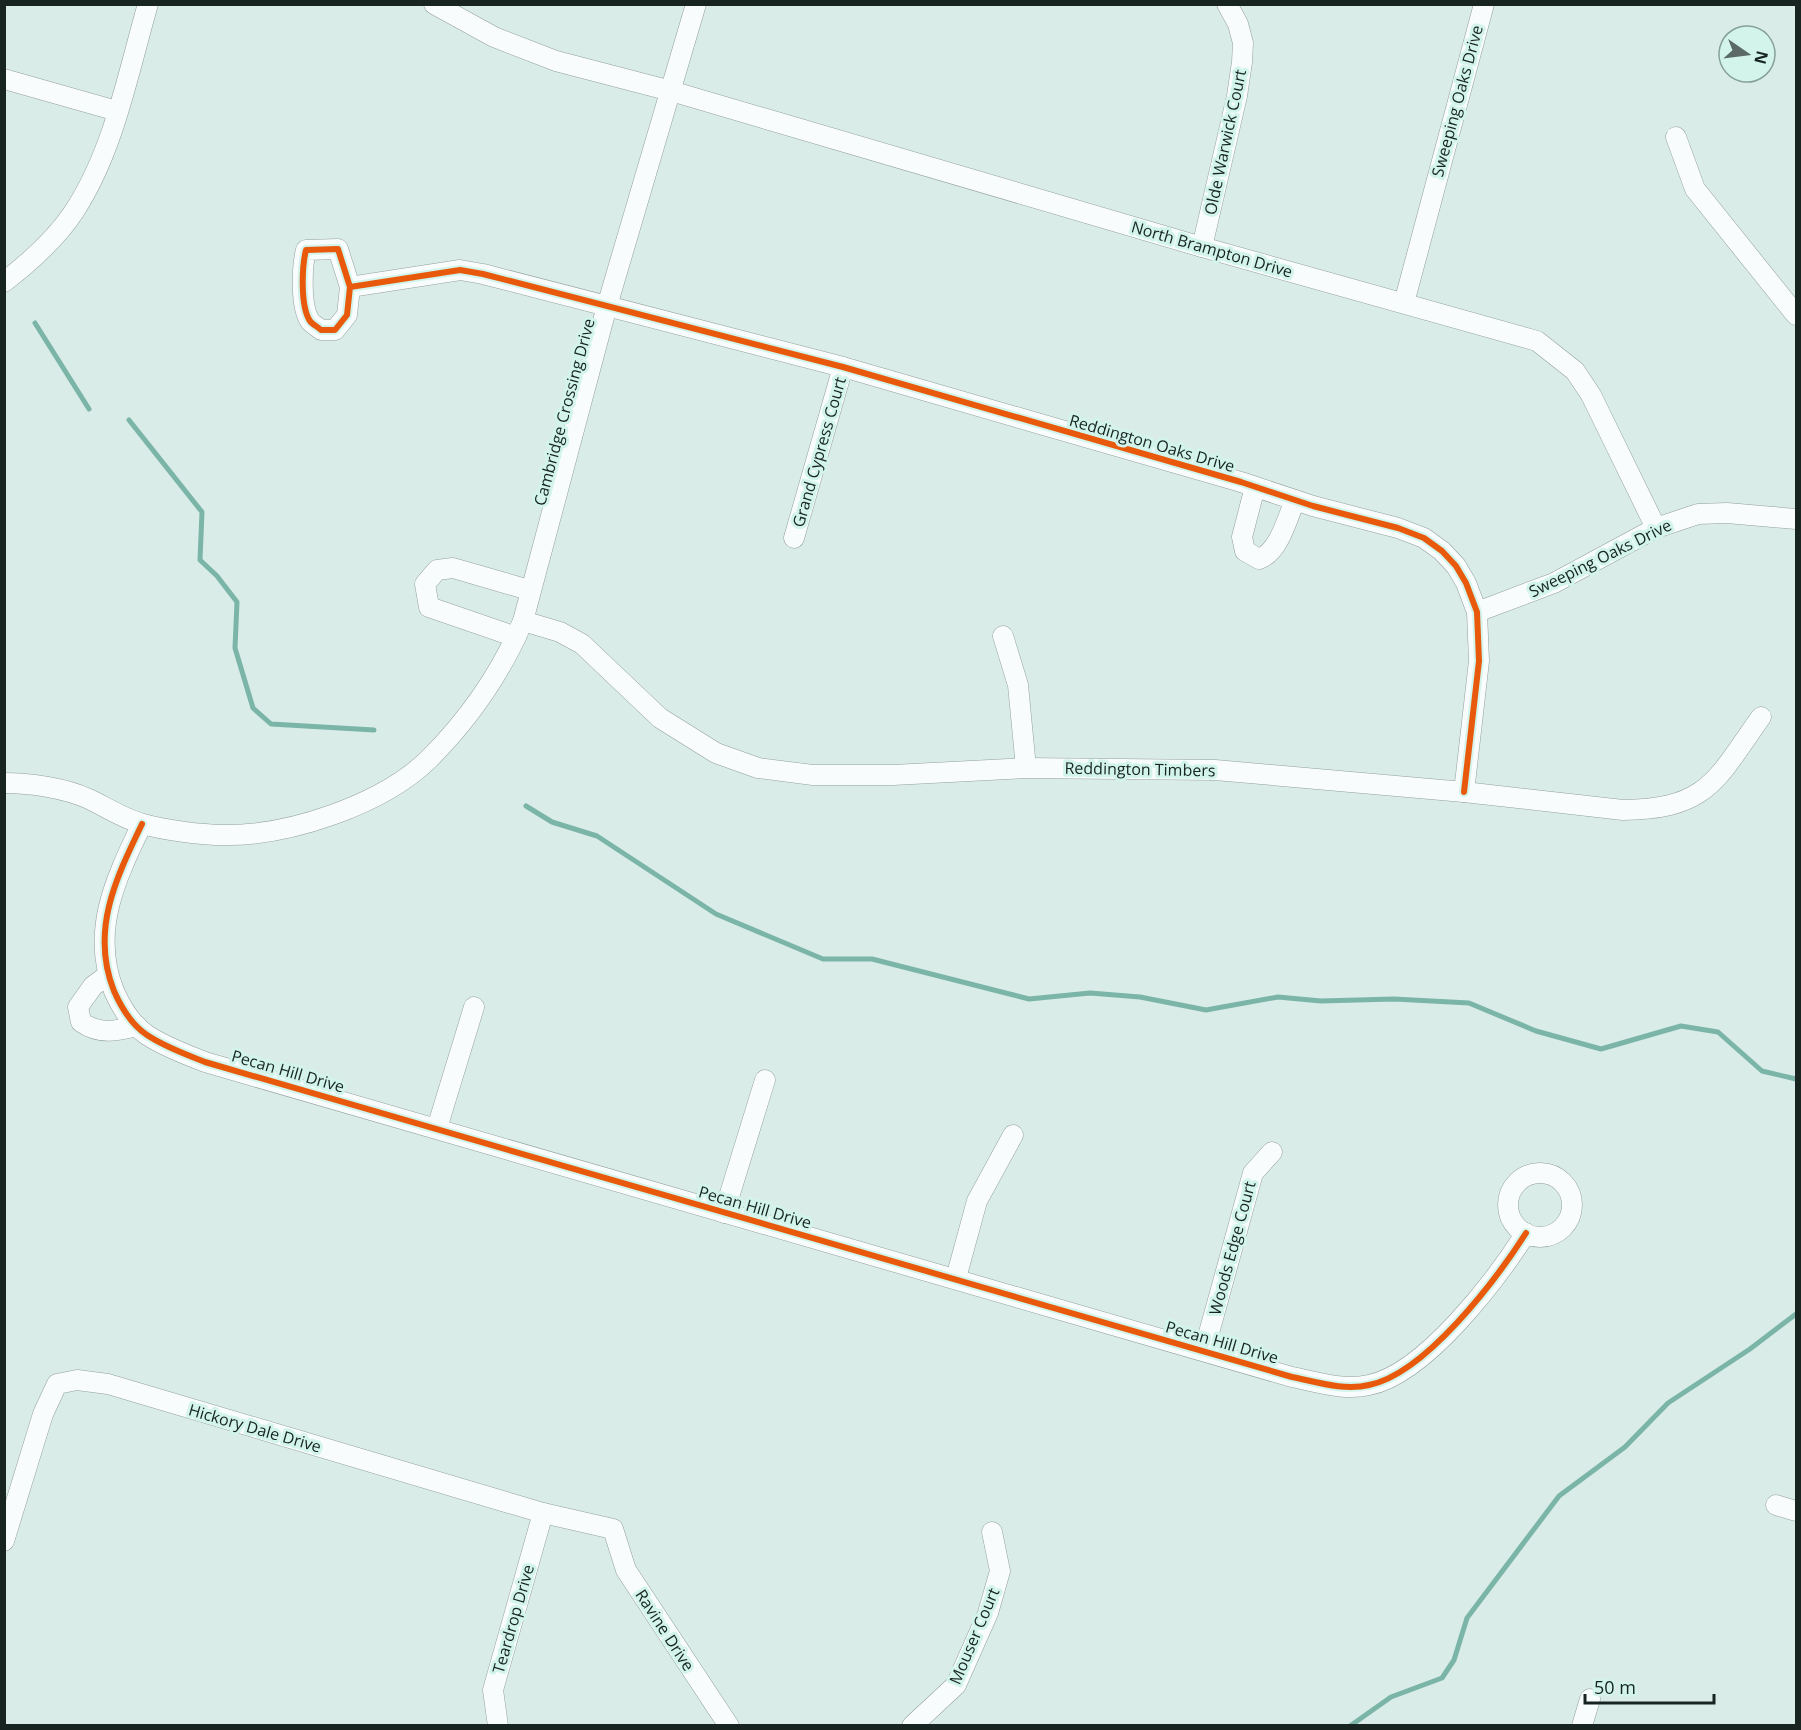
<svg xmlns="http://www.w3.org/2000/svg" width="1801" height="1730" viewBox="0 0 1801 1730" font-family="'Open Sans',sans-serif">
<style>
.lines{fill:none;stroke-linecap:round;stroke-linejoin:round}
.stream{stroke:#7bb5a8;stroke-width:5}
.minor-casing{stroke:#92a09c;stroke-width:21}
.minor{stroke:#f9fcfc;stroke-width:20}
.cycleway-casing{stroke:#d2f4eb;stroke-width:10}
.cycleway{stroke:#e8590c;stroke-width:6}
.labels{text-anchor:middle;stroke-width:6;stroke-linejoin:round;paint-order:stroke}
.street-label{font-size:16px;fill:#172420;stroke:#d2f4eb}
</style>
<rect width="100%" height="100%" fill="#daece8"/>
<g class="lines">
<!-- stream -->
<g class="stream">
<path d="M35,323L89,409"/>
<path d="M129,420L202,512L200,560L217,576L237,602L235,648L253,708L271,724L374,730"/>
<path d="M526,806L552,822L597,836L716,914L823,959H872L1029,999L1090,993L1140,997L1206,1010L1278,997L1321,1001L1394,999L1469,1003L1536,1031L1601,1049L1681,1026L1718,1032L1762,1071L1796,1079"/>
<path d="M1350,1726L1391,1697L1442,1678L1454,1660L1467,1618L1559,1496L1625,1447L1668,1403L1750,1349L1796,1314"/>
</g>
<defs>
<g id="minor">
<path d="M434,4L494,37L556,61L671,91L1202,247L1537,341L1575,371L1591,395L1656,528"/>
<path d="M4,79L117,111"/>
<path d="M1676,137L1695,189L1796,315"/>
<path d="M1202,247L1237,96L1242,62L1243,43L1238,24L1227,4"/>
<path d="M4,282C30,262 57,238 75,210C114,150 128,73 148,4"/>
<path d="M350,287L338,249L306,250C302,266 300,306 310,321C312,324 318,327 321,330H335L347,315L350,287L460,270L483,274L843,367L1241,482L1313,506L1398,528L1424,538L1442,551L1456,566L1466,583L1477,612L1479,661L1464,792"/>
<path d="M1404,303L1484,4"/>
<path d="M1255,487L1242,537L1245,551L1259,559C1279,552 1287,519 1295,500"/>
<path d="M794,538L843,367"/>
<path d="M1477,612L1554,583L1656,528L1698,514L1727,513L1796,519"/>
<path d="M523,621L560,632L582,644L660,718L716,753L758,768L813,775H893L1026,768L1215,770L1464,792L1623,810C1708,809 1716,780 1761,717"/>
<path d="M1003,636L1018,685L1026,768"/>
<path d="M516,637L429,607L425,584L437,570L453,568L529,590"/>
<path d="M4,783C30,783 65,788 89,799C106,807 124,819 143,824C164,830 201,835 224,835C288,836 382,805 429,759C469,719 501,673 523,621L607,306L696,4"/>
<path d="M142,824C116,878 90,931 114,991C121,1007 132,1025 147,1035C165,1047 185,1054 205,1062L1292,1377C1317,1382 1344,1391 1369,1385C1425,1374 1496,1280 1526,1233"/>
<path d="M108,975L93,986L78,1007L81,1022C99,1035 117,1031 137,1026"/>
<path d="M437,1128L474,1007"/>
<circle cx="1540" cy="1205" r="32"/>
<path d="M724,1213L765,1080"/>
<path d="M956,1278L977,1201L1013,1135"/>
<path d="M1204,1351L1253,1173L1272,1152"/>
<path d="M1776,1505L1796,1511"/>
<path d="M4,1541L43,1414L57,1384L77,1380L108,1384L543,1513L613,1529L626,1570L729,1726"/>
<path d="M498,1726L493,1690L543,1513"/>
<path d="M912,1726L956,1685L988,1613L1000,1571L992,1532"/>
<path d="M1582,1726L1590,1699"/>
</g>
</defs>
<!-- minor casing -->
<use href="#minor" class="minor-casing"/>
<!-- minor -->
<use href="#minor" class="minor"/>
<defs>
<g id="cycleway">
<path d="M350,287L338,249L306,250C302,266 300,306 310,321C312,324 318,327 321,330H335L347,315L350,287L460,270L483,274L843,367L1241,482L1313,506L1398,528L1424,538L1442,551L1456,566L1466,583L1477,612L1479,661L1464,792"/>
<path d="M142,824C116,878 90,931 114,991C121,1007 132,1025 147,1035C165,1047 185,1054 205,1062L1292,1377C1317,1382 1344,1391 1369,1385C1425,1374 1496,1280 1526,1233"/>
</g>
</defs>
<!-- cycleway casing -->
<use href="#cycleway" class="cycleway-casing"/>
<!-- cycleway -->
<use href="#cycleway" class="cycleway"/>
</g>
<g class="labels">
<!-- street labels -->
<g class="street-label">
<text transform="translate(1457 101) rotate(-75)" y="6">Sweeping Oaks Drive</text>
<text transform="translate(1225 142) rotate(-78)" y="6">Olde Warwick Court</text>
<text transform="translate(1212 249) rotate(16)" y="6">North Brampton Drive</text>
<text transform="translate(564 412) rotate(-75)" y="6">Cambridge Crossing Drive</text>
<text transform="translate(1152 443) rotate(16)" y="6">Reddington Oaks Drive</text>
<text transform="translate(819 452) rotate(-74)" y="6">Grand Cypress Court</text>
<text transform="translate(1600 558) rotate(-26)" y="6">Sweeping Oaks Drive</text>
<text transform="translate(1140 769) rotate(1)" y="6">Reddington Timbers</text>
<text transform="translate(288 1071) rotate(16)" y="6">Pecan Hill Drive</text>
<text transform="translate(755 1207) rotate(16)" y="6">Pecan Hill Drive</text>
<text transform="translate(1232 1248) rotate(-75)" y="6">Woods Edge Court</text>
<text transform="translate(1222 1342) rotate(16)" y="6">Pecan Hill Drive</text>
<text transform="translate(255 1428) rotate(16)" y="6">Hickory Dale Drive</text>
<text transform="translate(513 1619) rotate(-74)" y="6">Teardrop Drive</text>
<text transform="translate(665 1630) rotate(57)" y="6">Ravine Drive</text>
<text transform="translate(974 1636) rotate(-67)" y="6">Mouser Court</text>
</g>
</g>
<!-- border -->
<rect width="1801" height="1730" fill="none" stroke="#172420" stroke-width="12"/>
<!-- north arrow -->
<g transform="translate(1747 54) rotate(104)"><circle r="28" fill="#d2f4eb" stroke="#87a19a" stroke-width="1.5"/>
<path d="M0-4.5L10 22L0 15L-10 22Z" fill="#5b6a66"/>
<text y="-9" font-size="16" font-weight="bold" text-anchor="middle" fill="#172420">N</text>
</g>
<!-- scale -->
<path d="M1585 1694v9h129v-9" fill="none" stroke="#172420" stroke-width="3"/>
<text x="1594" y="1694" font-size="18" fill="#172420" stroke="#d2f4eb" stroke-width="4.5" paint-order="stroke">50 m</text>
</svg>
